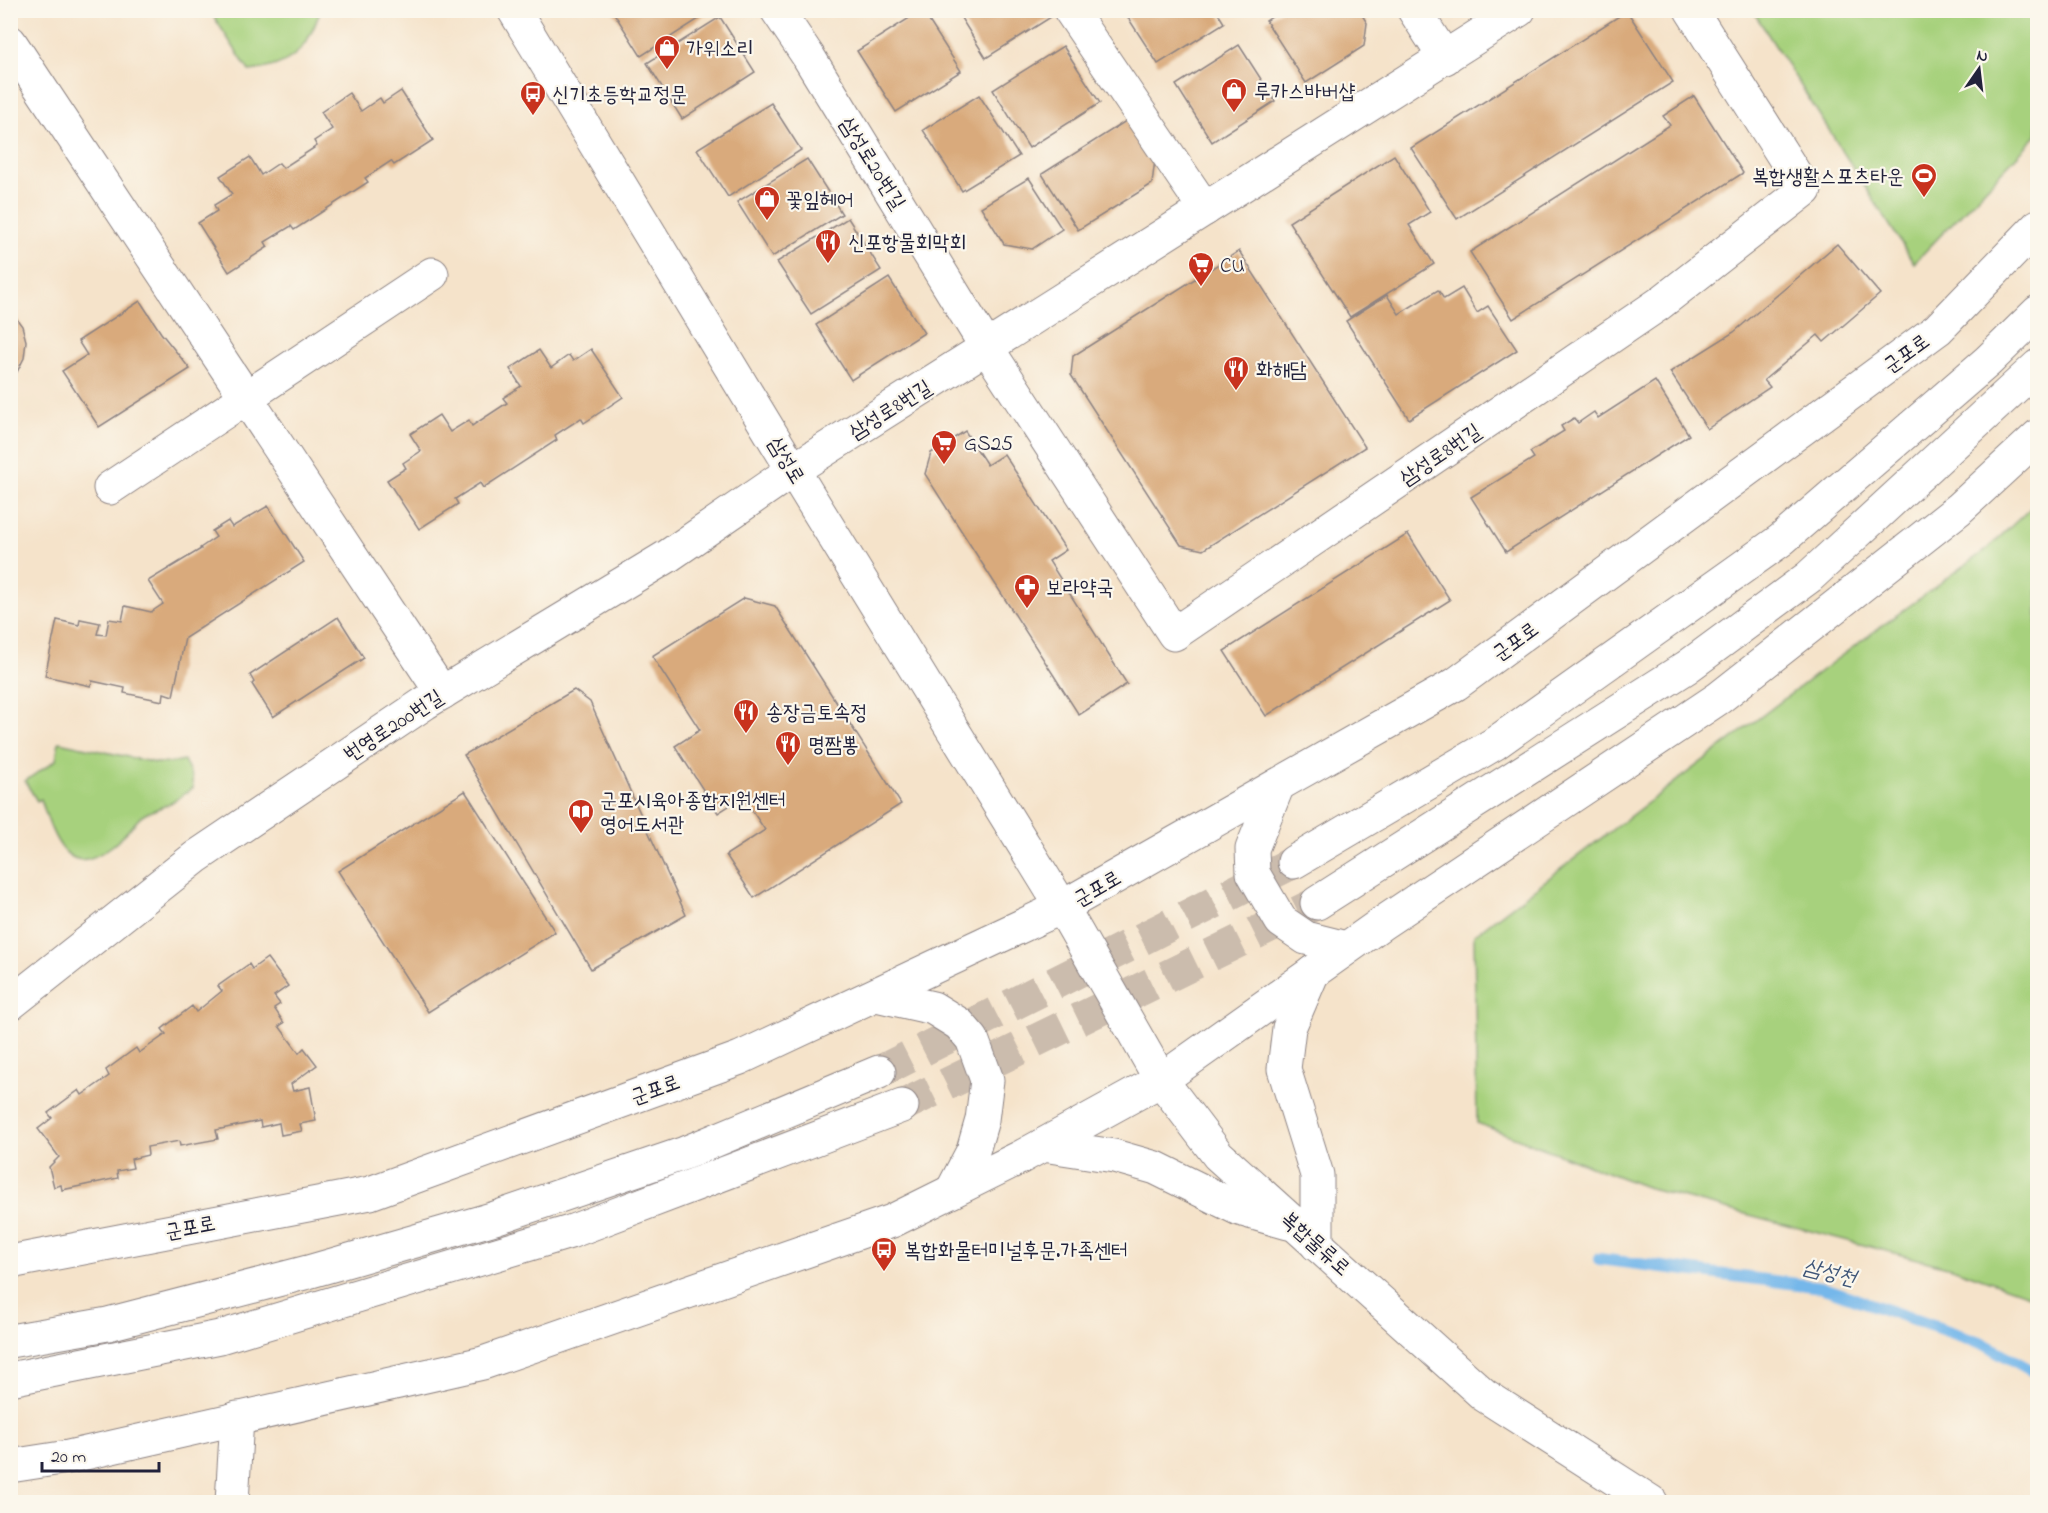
<svg xmlns="http://www.w3.org/2000/svg" width="2048" height="1513" viewBox="0 0 2048 1513" font-family="'Indie Flower','Poor Story',sans-serif">
<style>
.green{fill:#a7d17d;stroke:#647a5c;stroke-width:1.5}
.lines{fill:none;stroke-linecap:round;stroke-linejoin:round}
.stream{stroke:#75b7ea;stroke-width:12}
.building{fill:#d9aa7c}
.major-tunnel{stroke:#cbbcad;stroke-width:33;stroke-dasharray:33 16;stroke-linecap:butt}
.minor-casing{stroke:#8c8282;stroke-width:35}
.major-casing{stroke:#8c8282;stroke-width:35}
.minor{stroke:#fff;stroke-width:33}
.major{stroke:#fff;stroke-width:33}
.labels{text-anchor:middle;stroke-width:4.5;stroke-linejoin:round;paint-order:stroke}
.poi-label{font-size:21px;fill:#22223b;stroke:#fbf7ec;text-anchor:start}
.street-label{font-size:21px;fill:#22223b;stroke:#fbf7ec}
.water-label{font-size:22px;font-style:italic;fill:#3f5678;stroke:#fbf7ec}
</style>
<rect width="100%" height="100%" fill="#fbf7ec"/>
<filter id="ink" filterUnits="userSpaceOnUse"><feTurbulence type="fractalNoise" baseFrequency=".0167" numOctaves="2"/><feDisplacementMap in="SourceGraphic" scale="12" xChannelSelector="R" yChannelSelector="G"/><feConvolveMatrix kernelMatrix="1 2 1 2 8 2 1 2 1" color-interpolation-filters="sRGB"/></filter>
<filter id="wash" filterUnits="userSpaceOnUse"><feTurbulence type="fractalNoise" baseFrequency=".008" numOctaves="4" result="noise"/><feDisplacementMap in="SourceGraphic" scale="24" xChannelSelector="R" yChannelSelector="G"/><feGaussianBlur stdDeviation="1.35" result="paint"/><feColorMatrix in="noise" values="0 0 0 0 0 0 0 0 0 0 0 0 0 0 0 0 0 1.4 0 .05"/><feComposite in="paint" operator="in"/></filter>
<g filter="url(#wash)">
<rect width="100%" height="100%" fill="#f5e3ca"/>
<!-- green -->
<g class="green">
<path d="M210,11H320C308,49 291,67 249,71Z"/>
<path d="M1753,11H2037V135L1914,263Z"/>
<path d="M2037,502V1298L1955,1269L1654,1190L1477,1123L1474,935L1834,661L1987,549Z"/>
<path d="M59,742L156,763H170L184,760L192,778L193,788C186,793 178,799 170,803C161,809 149,810 141,817C131,826 123,838 112,846C102,853 86,864 74,858C56,850 46,816 41,799L37,801L25,781L56,760Z"/>
</g>
<g class="lines">
<!-- stream -->
<path class="stream" d="M1599,1259L1821,1287L1982,1343L2038,1374"/>
</g>
<g id="blocks">
<!-- building -->
<g class="building">
<path d="M612,10H713L641,56Z"/>
<path d="M922,10L961,71L896,112L857,51Z"/>
<path d="M956,10H1047L1051,17L986,58Z"/>
<path d="M1123,10H1216L1224,23L1158,64Z"/>
<path d="M1282,10H1359L1367,23L1364,46L1306,83L1266,21Z"/>
<path d="M1627,11L1673,82L1457,219L1411,148Z"/>
<path d="M720,17L755,72L682,119L647,63Z"/>
<path d="M1239,45L1275,101L1212,142L1176,85Z"/>
<path d="M1063,46L1100,103L1029,148L993,90Z"/>
<path d="M401,91L433,140L394,165L391,161L365,178L368,182L294,230L291,226L265,242L268,247L229,272L198,223L217,211L214,205L232,194L220,176L250,157L261,175L279,163L283,168L317,146L314,141L332,129L321,112L349,93L361,111L380,98L383,103Z"/>
<path d="M979,95L1019,156L962,191L923,130Z"/>
<path d="M1694,96L1743,173L1513,319L1470,252L1670,125L1663,116Z"/>
<path d="M771,103L801,150L728,197L697,149Z"/>
<path d="M1129,119L1155,159L1152,184L1078,230L1042,174Z"/>
<path d="M1394,155L1430,212L1409,225L1434,264L1350,317L1289,222Z"/>
<path d="M807,159L842,214L772,257L737,202Z"/>
<path d="M1029,178L1062,229L1032,249L1004,244L981,207Z"/>
<path d="M848,218L881,270L811,314L777,262Z"/>
<path d="M1837,244L1880,294L1824,342L1818,335L1764,380L1770,387L1707,429L1670,372L1734,332Z"/>
<path d="M1239,251L1365,447L1203,550L1181,545L1071,375L1073,356Z"/>
<path d="M889,278L924,333L851,380L816,325Z"/>
<path d="M1462,288L1477,313L1488,306L1517,350L1409,419L1346,321L1387,295L1399,314L1438,290L1444,299Z"/>
<path d="M140,301L161,333L190,369L99,427L62,371L87,355L78,341Z"/>
<path d="M10,310L22,326L26,341L24,358L17,372L10,378Z"/>
<path d="M591,349L623,397L584,423L581,418L555,435L557,440L483,488L480,483L455,499L458,504L419,529L387,480L406,468L403,463L421,451L410,434L439,415L450,432L469,420L472,426L507,403L503,398L521,386L510,369L539,350L551,368L569,355L573,361Z"/>
<path d="M1655,381L1689,435L1506,552L1471,497L1534,458L1530,452L1564,431L1561,426L1574,418L1578,423L1594,412L1598,418Z"/>
<path d="M965,431L987,465L1004,454L1066,550L1049,561L1127,684L1079,715L925,474L931,453Z"/>
<path d="M268,506L304,562L185,638L173,696L164,693L163,701L124,693L125,688L92,681L91,686L45,676L57,620L79,625L80,619L100,623L97,634L106,635L109,619L122,621L125,606L151,612L163,604L148,581L201,549L200,548L216,537L212,531L228,521L232,527Z"/>
<path d="M1408,534L1450,600L1266,716L1224,651Z"/>
<path d="M744,598L775,606L901,804L754,898L726,855L765,830L743,797L718,813L675,746L700,730L652,656Z"/>
<path d="M338,617L364,658L273,717L252,684L254,682L250,675Z"/>
<path d="M574,690L590,702L686,915L591,969L464,755Z"/>
<path d="M465,791L555,932L428,1012L338,871Z"/>
<path d="M267,958L288,986L274,996L280,1004L274,1008L284,1023L279,1026L299,1053L304,1048L317,1065L291,1084L293,1091L310,1087L316,1121L300,1124L302,1131L281,1135L279,1123L261,1127L260,1121L216,1130L218,1139L180,1146L179,1141L147,1147L148,1155L131,1159L133,1168L117,1171L118,1178L62,1190L61,1185L54,1187L49,1167L59,1157L38,1129L52,1118L48,1113L79,1090L82,1095L109,1076L106,1070L136,1048L139,1053L166,1034L162,1029L192,1006L196,1012L222,991L218,986L249,964L252,969Z"/>
</g>
</g>
</g>
<g filter="url(#ink)">
<use href="#blocks" fill-opacity="0" stroke="#8c8282" stroke-width="1.5"/>
<g class="lines">
<!-- major-tunnel -->
<g class="major-tunnel">
<path d="M879,1072L1294,862"/>
<path d="M902,1106L1317,903"/>
</g>
<defs>
<g id="minor">
<path d="M514,10L793,470L1062,907"/>
<path d="M777,10L808,56L987,348L1174,634L1659,304L1805,190L1691,10"/>
<path d="M1070,10L1205,209"/>
<path d="M1414,10L1445,58"/>
<path d="M10,42L442,693"/>
<path d="M110,488L432,274"/>
<path d="M10,1004L196,857L425,703L668,556L793,470L1519,10"/>
<path d="M232,1502L237,1418"/>
</g>
<g id="major">
<path d="M1278,785L1252,849L1253,873L1281,921L1306,938L1346,948"/>
<path d="M1294,862L1494,744L1781,540L1988,361L2038,312"/>
<path d="M1317,903L1687,667L1809,577L2038,366"/>
<path d="M1062,907L1161,1080L1218,1155L1484,1395L1651,1502"/>
<path d="M1313,972L1289,1028L1284,1069L1317,1175V1245"/>
<path d="M876,995L933,1008L959,1024L972,1039L987,1080L982,1120L973,1151L952,1191"/>
<path d="M1043,1145L1114,1156L1156,1168L1239,1209L1288,1223"/>
<path d="M10,1262L370,1193L740,1058L1062,907L1456,684L1938,329L2038,226"/>
<path d="M10,1341L108,1324L308,1272L495,1218L685,1153L879,1072"/>
<path d="M10,1379L220,1337L570,1232L902,1106"/>
<path d="M10,1466L68,1457L483,1363L892,1221L1021,1157L1161,1080L1381,924L1719,698L1959,509L2038,436"/>
</g>
</defs>
<!-- minor casing -->
<use href="#minor" class="minor-casing"/>
<!-- major casing -->
<use href="#major" class="major-casing"/>
<!-- minor -->
<use href="#minor" class="minor"/>
<!-- major -->
<use href="#major" class="major"/>
</g>
</g>
<!-- icons -->
<defs>
<symbol id="shop-pin" viewBox="-11 -11 22 30"><path d="M0 17L-7.5 6A9.5 9.5 0 1 1 7.5 6Z" fill="#c8321e" stroke="#fbf7ec"/><path d="M-5-2.5h2.3a2.7 3.5 0 0 1 5.4 0H5L5.5 6h-11ZM-1.5-2.5h3a1.5 2.3 0 0 0-3 0Z" fill="#fff"/></symbol>
<symbol id="bus-pin" viewBox="-11 -11 22 30"><path d="M0 17L-7.5 6A9.5 9.5 0 1 1 7.5 6Z" fill="#c8321e" stroke="#fbf7ec"/><path d="M-5-6H5V4H4V6H2V4H-2V6H-4V4H-5ZM-3.5-4V0h7V-4ZM-3.5 1.2v1.5H-2V1.2ZM2 1.2v1.5H3.5V1.2Z" fill="#fff"/></symbol>
<symbol id="stadium-pin" viewBox="-11 -11 22 30"><path d="M0 17L-7.5 6A9.5 9.5 0 1 1 7.5 6Z" fill="#c8321e" stroke="#fbf7ec"/><path d="M0-5a6.5 5 0 1 0 0 10a6.5 5 0 1 0 0-10ZM-3.5-1.8h7v3.6h-7Z" fill="#fff"/></symbol>
<symbol id="restaurant-pin" viewBox="-11 -11 22 30"><path d="M0 17L-7.5 6A9.5 9.5 0 1 1 7.5 6Z" fill="#c8321e" stroke="#fbf7ec"/><path d="M-5-6h1v4h1v-4h1v4h1v-4h1v5L-1.5 .5V6h-2V.5L-5-1ZM5-6V6H3V1.5H1.5Q1.5-4 5-6Z" fill="#fff"/></symbol>
<symbol id="supermarket-pin" viewBox="-11 -11 22 30"><path d="M0 17L-7.5 6A9.5 9.5 0 1 1 7.5 6Z" fill="#c8321e" stroke="#fbf7ec"/><path d="M-6-5.5h2.5l.6 2H6L4.5 2H-2.5L-4.4-4H-6ZM-1.5 3.2a1.3 1.3 0 1 0 .1 0ZM3 3.2a1.3 1.3 0 1 0 .1 0Z" fill="#fff"/></symbol>
<symbol id="pharmacy-pin" viewBox="-11 -11 22 30"><path d="M0 17L-7.5 6A9.5 9.5 0 1 1 7.5 6Z" fill="#c8321e" stroke="#fbf7ec"/><path d="M-2-6h4v4h4v4h-4v4h-4v-4h-4v-4h4Z" fill="#fff"/></symbol>
<symbol id="library-pin" viewBox="-11 -11 22 30"><path d="M0 17L-7.5 6A9.5 9.5 0 1 1 7.5 6Z" fill="#c8321e" stroke="#fbf7ec"/><path d="M-6-4Q-3-5.5-.7-3.5V5Q-3 3-6 4ZM6-4Q3-5.5 .7-3.5V5Q3 3 6 4Z" fill="#fff"/></symbol>
</defs>
<g fill-rule="evenodd">
<use href="#shop-pin" x="652" y="33" width="30" height="40"/>
<use href="#shop-pin" x="1219" y="76" width="30" height="40"/>
<use href="#bus-pin" x="518" y="79" width="30" height="40"/>
<use href="#stadium-pin" x="1909" y="161" width="30" height="40"/>
<use href="#shop-pin" x="752" y="184" width="30" height="40"/>
<use href="#restaurant-pin" x="813" y="227" width="30" height="40"/>
<use href="#supermarket-pin" x="1186" y="250" width="30" height="40"/>
<use href="#restaurant-pin" x="1221" y="354" width="30" height="40"/>
<use href="#supermarket-pin" x="929" y="428" width="30" height="40"/>
<use href="#pharmacy-pin" x="1012" y="572" width="30" height="40"/>
<use href="#restaurant-pin" x="731" y="697" width="30" height="40"/>
<use href="#restaurant-pin" x="773" y="729" width="30" height="40"/>
<use href="#library-pin" x="566" y="797" width="30" height="40"/>
<use href="#bus-pin" x="869" y="1235" width="30" height="40"/>
</g>
<g class="labels">
<!-- poi labels -->
<g class="poi-label">
<text x="686" y="55">가위소리</text>
<text x="1254" y="98">루카스바버샵</text>
<text x="552" y="101">신기초등학교정문</text>
<text x="1904" y="183" text-anchor="end">복합생활스포츠타운</text>
<text x="786" y="206">꽃잎헤어</text>
<text x="848" y="249">신포항물회막회</text>
<text x="1220" y="272">CU</text>
<text x="1256" y="376">화해담</text>
<text x="964" y="450">GS25</text>
<text x="1046" y="594">보라약국</text>
<text x="766" y="719">송장금토속정</text>
<text x="808" y="751">명짬뽕</text>
<text x="600" y="807">군포시육아종합지원센터<tspan x="600" dy="24">영어도서관</tspan></text>
<text x="904" y="1257">복합화물터미널후문.가족센터</text>
</g>
<!-- street labels -->
<g class="street-label">
<text transform="translate(873 163) rotate(58)" y="7">삼성로20번길</text>
<text transform="translate(1906 353) rotate(-36)" y="7">군포로</text>
<text transform="translate(890 409) rotate(-32)" y="7">삼성로8번길</text>
<text transform="translate(1440 454) rotate(-34)" y="7">삼성로8번길</text>
<text transform="translate(787 460) rotate(59)" y="7">삼성로</text>
<text transform="translate(1515 641) rotate(-36)" y="7">군포로</text>
<text transform="translate(393 725) rotate(-33)" y="7">번영로200번길</text>
<text transform="translate(1097 888) rotate(-30)" y="7">군포로</text>
<text transform="translate(655 1089) rotate(-20)" y="7">군포로</text>
<text transform="translate(190 1227) rotate(-11)" y="7">군포로</text>
<text transform="translate(1316 1243) rotate(42)" y="7">복합물류로</text>
</g>
<!-- water labels -->
<g class="water-label">
<text transform="translate(1830 1271) rotate(14)" y="8">삼성천</text>
</g>
</g>
<!-- margin -->
<rect width="2048" height="1513" fill="none" stroke="#fbf7ec" stroke-width="36"/>
<!-- north arrow -->
<g transform="translate(1979 69) rotate(14)" stroke="#fbf7ec" stroke-width="4.5" paint-order="stroke">
<path d="M0-4.5L10 22L0 15L-10 22Z" fill="#22223b"/>
<text y="-9" font-size="16" font-weight="bold" text-anchor="middle" fill="#22223b">N</text>
</g>
<!-- scale -->
<path d="M42 1462v9h117v-9" fill="none" stroke="#22223b" stroke-width="3"/>
<text x="51" y="1462" font-size="18" fill="#22223b" stroke="#fbf7ec" stroke-width="4.5" paint-order="stroke">20 m</text>
</svg>
